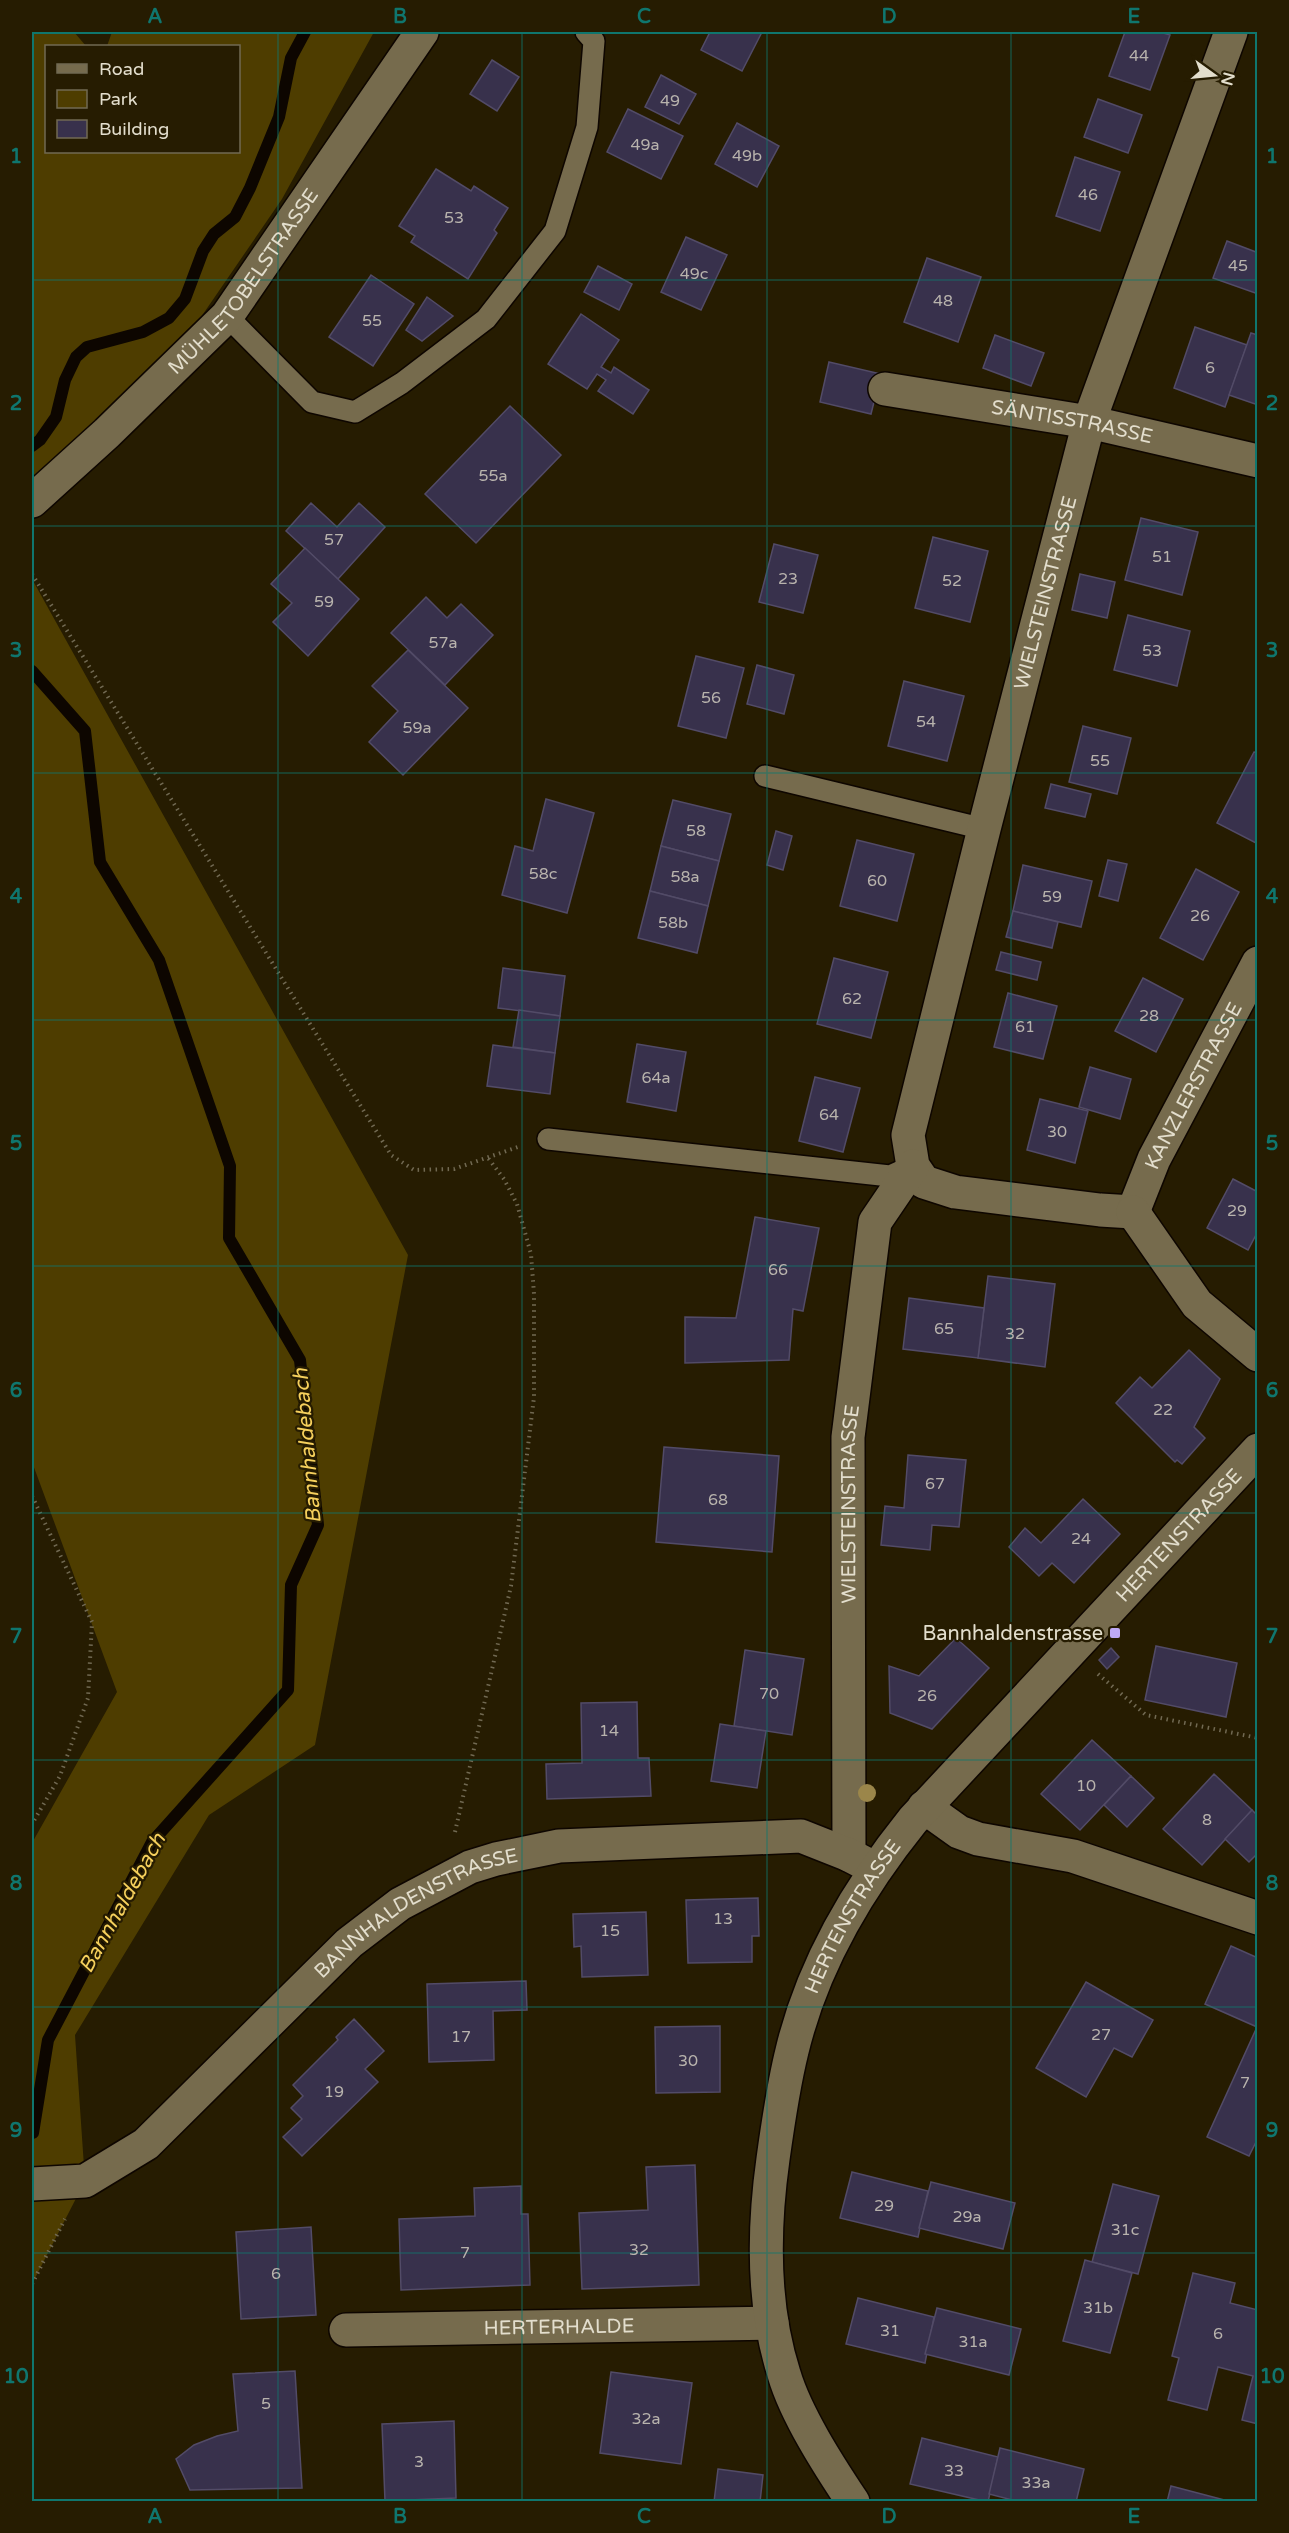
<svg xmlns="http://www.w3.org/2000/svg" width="1289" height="2533" viewBox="0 0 1289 2533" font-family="'Varela Round',sans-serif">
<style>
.green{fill:#4e3d00}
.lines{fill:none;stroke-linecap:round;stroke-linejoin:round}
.stream{stroke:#0d0600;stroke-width:12}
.building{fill:#38314c;stroke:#524b67;stroke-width:1.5}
.service-casing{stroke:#0e0600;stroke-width:24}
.minor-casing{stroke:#0e0600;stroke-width:36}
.path{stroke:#716952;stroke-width:4;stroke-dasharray:1.5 4.5;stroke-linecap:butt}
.service{stroke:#766b4d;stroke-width:21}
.minor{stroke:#766b4d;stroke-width:33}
.tree{fill:#9b864a}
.grid{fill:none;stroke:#0f766e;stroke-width:1.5;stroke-opacity:0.55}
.poi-dot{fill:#bea9f5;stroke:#261c01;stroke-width:2}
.labels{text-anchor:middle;stroke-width:4.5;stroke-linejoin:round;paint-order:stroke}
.number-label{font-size:16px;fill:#b8b3ad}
.street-label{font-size:20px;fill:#e3decd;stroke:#261c01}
.poi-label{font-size:20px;fill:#e3decd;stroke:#261c01;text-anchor:end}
.water-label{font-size:21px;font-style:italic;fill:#f6d05c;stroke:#261c01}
.neatline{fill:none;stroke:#0f766e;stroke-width:2}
.grid-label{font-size:20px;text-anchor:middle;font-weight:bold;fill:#0f766e}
</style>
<rect width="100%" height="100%" fill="#261c01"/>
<!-- green -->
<g class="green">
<path d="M32,32H74L86,46H46V152H238V46H107L112,32H374L282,199L188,336L32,495Z"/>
<path d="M32,579L408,1255L315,1745L209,1815L75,2035L85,2181L32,2284V1843L117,1692L32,1462Z"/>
</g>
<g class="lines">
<!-- stream -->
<g class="stream">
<path d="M32,446L40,440L56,417L65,380L76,357L87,347L143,332L169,318L185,299L203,251L214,234L235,217L250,188L279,117L291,58L305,32"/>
<path d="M32,671L85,731L100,862L159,960L230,1166L229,1238L300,1360L318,1525L291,1585L288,1690L152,1842L48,2040L33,2133"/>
</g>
</g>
<!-- building -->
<g class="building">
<path d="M710,32H762L742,71L701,50Z"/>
<path d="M1125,32H1160L1170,35L1150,90L1109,76Z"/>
<path d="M492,60L519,77L497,111L470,94Z"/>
<path d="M661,75L696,94L679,124L645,107Z"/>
<path d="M1098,99L1142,115L1128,153L1084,137Z"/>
<path d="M628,109L683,136L661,179L607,152Z"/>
<path d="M737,123L779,146L757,187L715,164Z"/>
<path d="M1075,157L1120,172L1100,231L1056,216Z"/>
<path d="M436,169L471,191L474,186L508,208L494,230L497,233L468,279L411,242L415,236L399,226Z"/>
<path d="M686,237L727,255L701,310L661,292Z"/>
<path d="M1227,241L1256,252L1258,249V294L1213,278Z"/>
<path d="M927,258L981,277L958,342L904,322Z"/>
<path d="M598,266L632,284L619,310L584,292Z"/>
<path d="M371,275L414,304L373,366L329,337Z"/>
<path d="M427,297L453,316L422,341L406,330Z"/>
<path d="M581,314L619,340L601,367L611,373L614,367L649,390L633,414L598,391L606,380L597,374L587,389L548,364Z"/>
<path d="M1195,327L1247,345L1225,407L1174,388Z"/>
<path d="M1251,333L1258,335V405L1229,395Z"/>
<path d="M995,335L1044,353L1031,386L983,368Z"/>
<path d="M829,362L881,374L871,414L820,402Z"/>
<path d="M510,406L561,455L476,543L425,494Z"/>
<path d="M311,503L337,527L359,503L385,527L338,579L286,531Z"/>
<path d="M1141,518L1198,532L1182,595L1125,580Z"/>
<path d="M933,537L988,551L970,622L915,608Z"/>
<path d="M774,544L818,555L803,613L759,602Z"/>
<path d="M305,548L359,599L308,656L273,622L292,603L271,584Z"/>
<path d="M1080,574L1115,582L1107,618L1072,610Z"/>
<path d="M426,597L447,618L461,604L493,635L445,685L391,633Z"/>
<path d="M1128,615L1190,631L1177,686L1114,670Z"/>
<path d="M408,650L468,708L403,775L369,742L398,711L372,686Z"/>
<path d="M696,656L744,668L726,738L678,726Z"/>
<path d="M757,665L794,675L784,714L747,704Z"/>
<path d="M904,681L964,696L947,761L888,746Z"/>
<path d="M1083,726L1131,738L1117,794L1069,782Z"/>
<path d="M1254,752L1258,753V844L1217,823Z"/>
<path d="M1051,784L1091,794L1085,817L1045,808Z"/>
<path d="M546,799L594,813L567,913L502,895L515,846L533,851Z"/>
<path d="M673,800L731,814L719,861L661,846Z"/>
<path d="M776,831L792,836L783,870L767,865Z"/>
<path d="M857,840L914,854L897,921L840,906Z"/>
<path d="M661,846L719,861L708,906L650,891Z"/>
<path d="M1108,860L1127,864L1118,901L1099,896Z"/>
<path d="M1023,865L1092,881L1081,927L1013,911Z"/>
<path d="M1196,869L1239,892L1203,960L1160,938Z"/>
<path d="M650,891L708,906L697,953L638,938Z"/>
<path d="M1013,911L1058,922L1052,948L1006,937Z"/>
<path d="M1001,952L1041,962L1037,980L996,970Z"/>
<path d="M834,958L888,972L871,1038L817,1024Z"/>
<path d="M503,968L565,976L560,1016L498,1008Z"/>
<path d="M1143,978L1183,999L1156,1052L1115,1031Z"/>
<path d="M1008,993L1057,1006L1043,1059L994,1047Z"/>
<path d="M519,1010L560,1016L555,1053L513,1047Z"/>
<path d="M637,1044L686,1052L676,1111L627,1102Z"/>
<path d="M493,1045L555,1053L550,1094L487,1086Z"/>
<path d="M1090,1067L1131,1079L1120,1119L1079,1107Z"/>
<path d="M815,1077L860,1088L843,1152L799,1141Z"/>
<path d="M1040,1099L1088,1111L1075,1163L1027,1150Z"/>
<path d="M1233,1179L1258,1192V1231L1248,1250L1207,1228Z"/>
<path d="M755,1217L819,1228L803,1311L793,1309L789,1360L685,1363V1317L736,1318Z"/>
<path d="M988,1276L1055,1284L1045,1367L978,1358Z"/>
<path d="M909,1298L984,1308L978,1358L903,1349Z"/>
<path d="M1189,1350L1220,1379L1194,1427L1205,1438L1182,1464L1177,1460L1175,1462L1116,1403L1140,1377L1152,1388Z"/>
<path d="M664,1447L779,1456L772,1552L656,1542Z"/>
<path d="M908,1455L966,1460L959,1527L932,1525L930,1550L881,1545L885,1506L904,1508Z"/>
<path d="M1083,1499L1120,1534L1074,1583L1052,1563L1039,1576L1009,1547L1025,1528L1041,1543Z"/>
<path d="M956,1638L989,1668L987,1670L932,1729L890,1713L889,1666L919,1676Z"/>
<path d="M1156,1646L1237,1663L1226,1717L1145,1700Z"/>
<path d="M1111,1648L1119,1657L1107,1669L1099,1660Z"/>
<path d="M745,1650L804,1659L792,1735L734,1726Z"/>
<path d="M637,1702L638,1758H649L651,1796L547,1799L546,1764L582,1763L581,1703Z"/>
<path d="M720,1724L766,1731L757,1788L711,1781Z"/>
<path d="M1092,1740L1131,1776L1080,1830L1041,1794Z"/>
<path d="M1214,1774L1252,1810L1202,1865L1163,1829Z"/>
<path d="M1131,1776L1154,1798L1127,1827L1104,1805Z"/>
<path d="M1252,1810L1258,1816V1853L1249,1862L1225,1839Z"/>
<path d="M758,1898L759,1936H752V1962L688,1963L686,1900Z"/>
<path d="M646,1912L648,1975L582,1977L581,1946L574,1947L573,1914Z"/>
<path d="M1231,1946L1258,1958V2138L1249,2156L1207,2137L1257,2027L1205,2004Z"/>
<path d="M526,1981L527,2010L493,2011L494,2060L429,2062L427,1984Z"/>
<path d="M1086,1982L1153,2020L1132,2057L1114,2048L1086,2097L1036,2068Z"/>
<path d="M354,2019L384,2051L365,2069L378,2082L302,2156L283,2137L302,2119L291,2108L303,2096L293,2085L338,2040L336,2037Z"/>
<path d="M720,2026V2092L656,2093L655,2027Z"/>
<path d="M695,2165L699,2285L582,2289L579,2213L648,2210L646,2167Z"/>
<path d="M852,2172L928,2191L918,2237L840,2218Z"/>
<path d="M931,2182L1015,2203L1003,2249L919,2228Z"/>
<path d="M1113,2184L1159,2196L1138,2274L1092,2262Z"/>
<path d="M521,2186V2214H528L530,2285L401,2290L399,2219L475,2216L474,2188Z"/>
<path d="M311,2227L316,2315L241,2319L236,2232Z"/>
<path d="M1085,2260L1132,2273L1110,2353L1063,2341Z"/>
<path d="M1193,2273L1235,2283L1230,2303L1258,2310V2424L1242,2420L1253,2376L1218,2367L1207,2410L1168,2400L1179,2358L1172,2356Z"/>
<path d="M858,2298L934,2317L925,2363L846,2344Z"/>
<path d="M937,2308L1021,2329L1009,2375L925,2354Z"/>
<path d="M295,2371L302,2488L190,2490L176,2459L194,2445L217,2436L238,2431L233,2374Z"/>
<path d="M611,2372L692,2383L681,2464L600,2453Z"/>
<path d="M454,2421L456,2498L385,2501L382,2424Z"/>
<path d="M922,2438L998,2457L988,2502L910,2484Z"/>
<path d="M1000,2448L1084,2469L1076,2502H1020L989,2494Z"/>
<path d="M718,2469L763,2475L760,2502H714Z"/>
<path d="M1171,2486L1232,2502H1167Z"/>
</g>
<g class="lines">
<defs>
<g id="service">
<path d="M227,316L312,402L355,412L402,383L486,319L555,231L587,127L594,41L586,32"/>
<path d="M765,776L984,829"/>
<path d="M548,1139L890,1176L912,1166"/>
</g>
<g id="minor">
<path id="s1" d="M885,389L1089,422L1258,461"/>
<path id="s2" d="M32,501L107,433L227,316L422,32"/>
<path id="s3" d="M1133,1212L1100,1210L955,1192L924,1182L913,1166L908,1135L984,829L1089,422L1231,32"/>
<path id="s4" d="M1133,1212L1154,1159L1258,963"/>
<path d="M1133,1212L1197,1304L1258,1355"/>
<path d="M924,1807L959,1832L978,1839L1073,1856L1258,1918"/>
<path id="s5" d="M849,1855L848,1437L875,1222L913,1166"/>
<path id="s6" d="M32,2184L85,2181L146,2144L349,1943L400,1904L470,1867L496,1859L559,1846L801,1836L849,1855L876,1869"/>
<path id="s7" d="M346,2330L772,2323"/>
<path id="s8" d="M853,2502C829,2466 796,2415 784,2374C762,2305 763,2230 773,2159C778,2123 783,2087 792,2051C812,1967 859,1887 913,1820L1258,1450"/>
</g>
</defs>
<!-- service casing -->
<use href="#service" class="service-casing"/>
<!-- minor casing -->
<use href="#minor" class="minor-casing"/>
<!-- path -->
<g class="path">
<path d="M32,574L391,1155L414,1170L454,1169L518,1147"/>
<path d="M32,1496L92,1622L88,1698L60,1776L32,1824"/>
<path d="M1098,1674L1146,1715L1258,1738"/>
<path d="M455,1832L511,1586L534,1397V1294L531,1254L517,1204L504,1179L488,1158"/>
<path d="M32,2284L65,2219"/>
</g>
<!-- service -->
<use href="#service" class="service"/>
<!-- minor -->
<use href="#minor" class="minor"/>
</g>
<!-- trees -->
<circle class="tree" cx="867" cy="1793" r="9"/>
<!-- grid -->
<path class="grid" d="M278,32V2502M522,32V2502M767,32V2502M1011,32V2502M32,280H1258M32,526H1258M32,773H1258M32,1020H1258M32,1266H1258M32,1513H1258M32,1760H1258M32,2007H1258M32,2253H1258"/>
<!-- markers -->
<rect class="poi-dot" x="1109" y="1627" width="12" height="12" rx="3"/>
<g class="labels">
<!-- number labels -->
<g class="number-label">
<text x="1139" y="61">44</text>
<text x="670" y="106">49</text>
<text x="645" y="150">49a</text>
<text x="747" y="161">49b</text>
<text x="1088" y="200">46</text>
<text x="454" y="223">53</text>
<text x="1238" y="271">45</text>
<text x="694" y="279">49c</text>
<text x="943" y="306">48</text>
<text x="372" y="326">55</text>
<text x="1210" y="373">6</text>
<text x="493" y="481">55a</text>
<text x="334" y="545">57</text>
<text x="1162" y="562">51</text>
<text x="788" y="584">23</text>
<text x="952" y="586">52</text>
<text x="324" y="607">59</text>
<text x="443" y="648">57a</text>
<text x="1152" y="656">53</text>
<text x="711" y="703">56</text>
<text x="926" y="727">54</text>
<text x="417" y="733">59a</text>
<text x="1100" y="766">55</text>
<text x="696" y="836">58</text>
<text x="543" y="879">58c</text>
<text x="685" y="882">58a</text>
<text x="877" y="886">60</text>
<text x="1052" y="902">59</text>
<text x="1200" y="921">26</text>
<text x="673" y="928">58b</text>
<text x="852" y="1004">62</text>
<text x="1149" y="1021">28</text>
<text x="1025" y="1032">61</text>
<text x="656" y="1083">64a</text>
<text x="829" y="1120">64</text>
<text x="1057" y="1137">30</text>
<text x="1237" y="1216">29</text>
<text x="778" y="1275">66</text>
<text x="944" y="1334">65</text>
<text x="1015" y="1339">32</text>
<text x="1163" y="1415">22</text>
<text x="935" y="1489">67</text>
<text x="718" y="1505">68</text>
<text x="1081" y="1544">24</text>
<text x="769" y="1699">70</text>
<text x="927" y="1701">26</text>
<text x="609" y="1736">14</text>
<text x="1086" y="1791">10</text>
<text x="1207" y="1825">8</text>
<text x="723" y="1924">13</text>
<text x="610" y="1936">15</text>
<text x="1101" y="2040">27</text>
<text x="461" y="2042">17</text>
<text x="688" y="2066">30</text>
<text x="1245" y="2088">7</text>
<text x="334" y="2097">19</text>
<text x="884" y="2211">29</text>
<text x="967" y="2222">29a</text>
<text x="1125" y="2235">31c</text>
<text x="639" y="2255">32</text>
<text x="465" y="2258">7</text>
<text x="276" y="2279">6</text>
<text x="1098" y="2313">31b</text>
<text x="890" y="2336">31</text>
<text x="1218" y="2339">6</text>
<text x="973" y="2347">31a</text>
<text x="266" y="2409">5</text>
<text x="646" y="2424">32a</text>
<text x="419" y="2467">3</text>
<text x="954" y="2476">33</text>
<text x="1036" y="2488">33a</text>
</g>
<!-- street labels -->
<g class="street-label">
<text dy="7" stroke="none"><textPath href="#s2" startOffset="306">MÜHLETOBELSTRASSE</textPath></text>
<text dy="7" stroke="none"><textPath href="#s1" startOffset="190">SÄNTISSTRASSE</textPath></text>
<text dy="7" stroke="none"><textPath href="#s3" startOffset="822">WIELSTEINSTRASSE</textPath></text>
<text dy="7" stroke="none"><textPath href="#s4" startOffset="140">KANZLERSTRASSE</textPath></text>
<text dy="7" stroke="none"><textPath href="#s5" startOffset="351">WIELSTEINSTRASSE</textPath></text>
<text dy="7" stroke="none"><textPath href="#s8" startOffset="1125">HERTENSTRASSE</textPath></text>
<text dy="7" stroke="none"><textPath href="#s6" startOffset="484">BANNHALDENSTRASSE</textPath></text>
<text dy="7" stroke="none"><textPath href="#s8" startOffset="621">HERTENSTRASSE</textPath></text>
<text dy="7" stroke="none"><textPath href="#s7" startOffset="213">HERTERHALDE</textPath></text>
</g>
<!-- poi labels -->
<g class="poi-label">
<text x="1103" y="1640">Bannhaldenstrasse</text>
</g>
<!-- water labels -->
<g class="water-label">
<text transform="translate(307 1446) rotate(-95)" y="7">Bannhaldebach</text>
<text transform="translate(122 1903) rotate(-61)" y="7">Bannhaldebach</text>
</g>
</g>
<!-- border -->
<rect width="1289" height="2533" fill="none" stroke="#261c01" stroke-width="66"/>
<!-- legend -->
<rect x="45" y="45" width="195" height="108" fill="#261c01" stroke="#726a53" stroke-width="1.5"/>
<rect x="57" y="64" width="30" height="9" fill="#766b4d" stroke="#726a53" stroke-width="1.5"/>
<text x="99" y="75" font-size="18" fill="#e3decd">Road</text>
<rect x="57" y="90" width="30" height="18" fill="#4e3d00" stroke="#726a53" stroke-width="1.5"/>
<text x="99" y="105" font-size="18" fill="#e3decd">Park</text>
<rect x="57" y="120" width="30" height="18" fill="#38314c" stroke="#726a53" stroke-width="1.5"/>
<text x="99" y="135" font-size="18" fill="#e3decd">Building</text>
<!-- north arrow -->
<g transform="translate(1214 75) rotate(105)" stroke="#261c01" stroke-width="4.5" paint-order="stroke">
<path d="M0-4.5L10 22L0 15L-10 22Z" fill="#e3decd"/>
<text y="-9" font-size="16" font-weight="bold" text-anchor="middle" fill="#e3decd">N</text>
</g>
<rect x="33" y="33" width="1223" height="2467" class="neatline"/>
<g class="grid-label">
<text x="155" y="23">A</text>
<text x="400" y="23">B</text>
<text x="644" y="23">C</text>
<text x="889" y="23">D</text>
<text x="1134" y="23">E</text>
<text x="16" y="163">1</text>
<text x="1272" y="163">1</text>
<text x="16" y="410">2</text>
<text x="1272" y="410">2</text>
<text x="16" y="657">3</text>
<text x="1272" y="657">3</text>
<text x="16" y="903">4</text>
<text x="1272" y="903">4</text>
<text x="16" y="1150">5</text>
<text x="1272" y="1150">5</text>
<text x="16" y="1397">6</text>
<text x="1272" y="1397">6</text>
<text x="16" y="1643">7</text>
<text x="1272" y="1643">7</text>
<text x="16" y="1890">8</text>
<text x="1272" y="1890">8</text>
<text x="16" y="2137">9</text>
<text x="1272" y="2137">9</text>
<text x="16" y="2383">10</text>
<text x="1272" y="2383">10</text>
<text x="155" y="2523">A</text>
<text x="400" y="2523">B</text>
<text x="644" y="2523">C</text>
<text x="889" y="2523">D</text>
<text x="1134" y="2523">E</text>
</g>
</svg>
